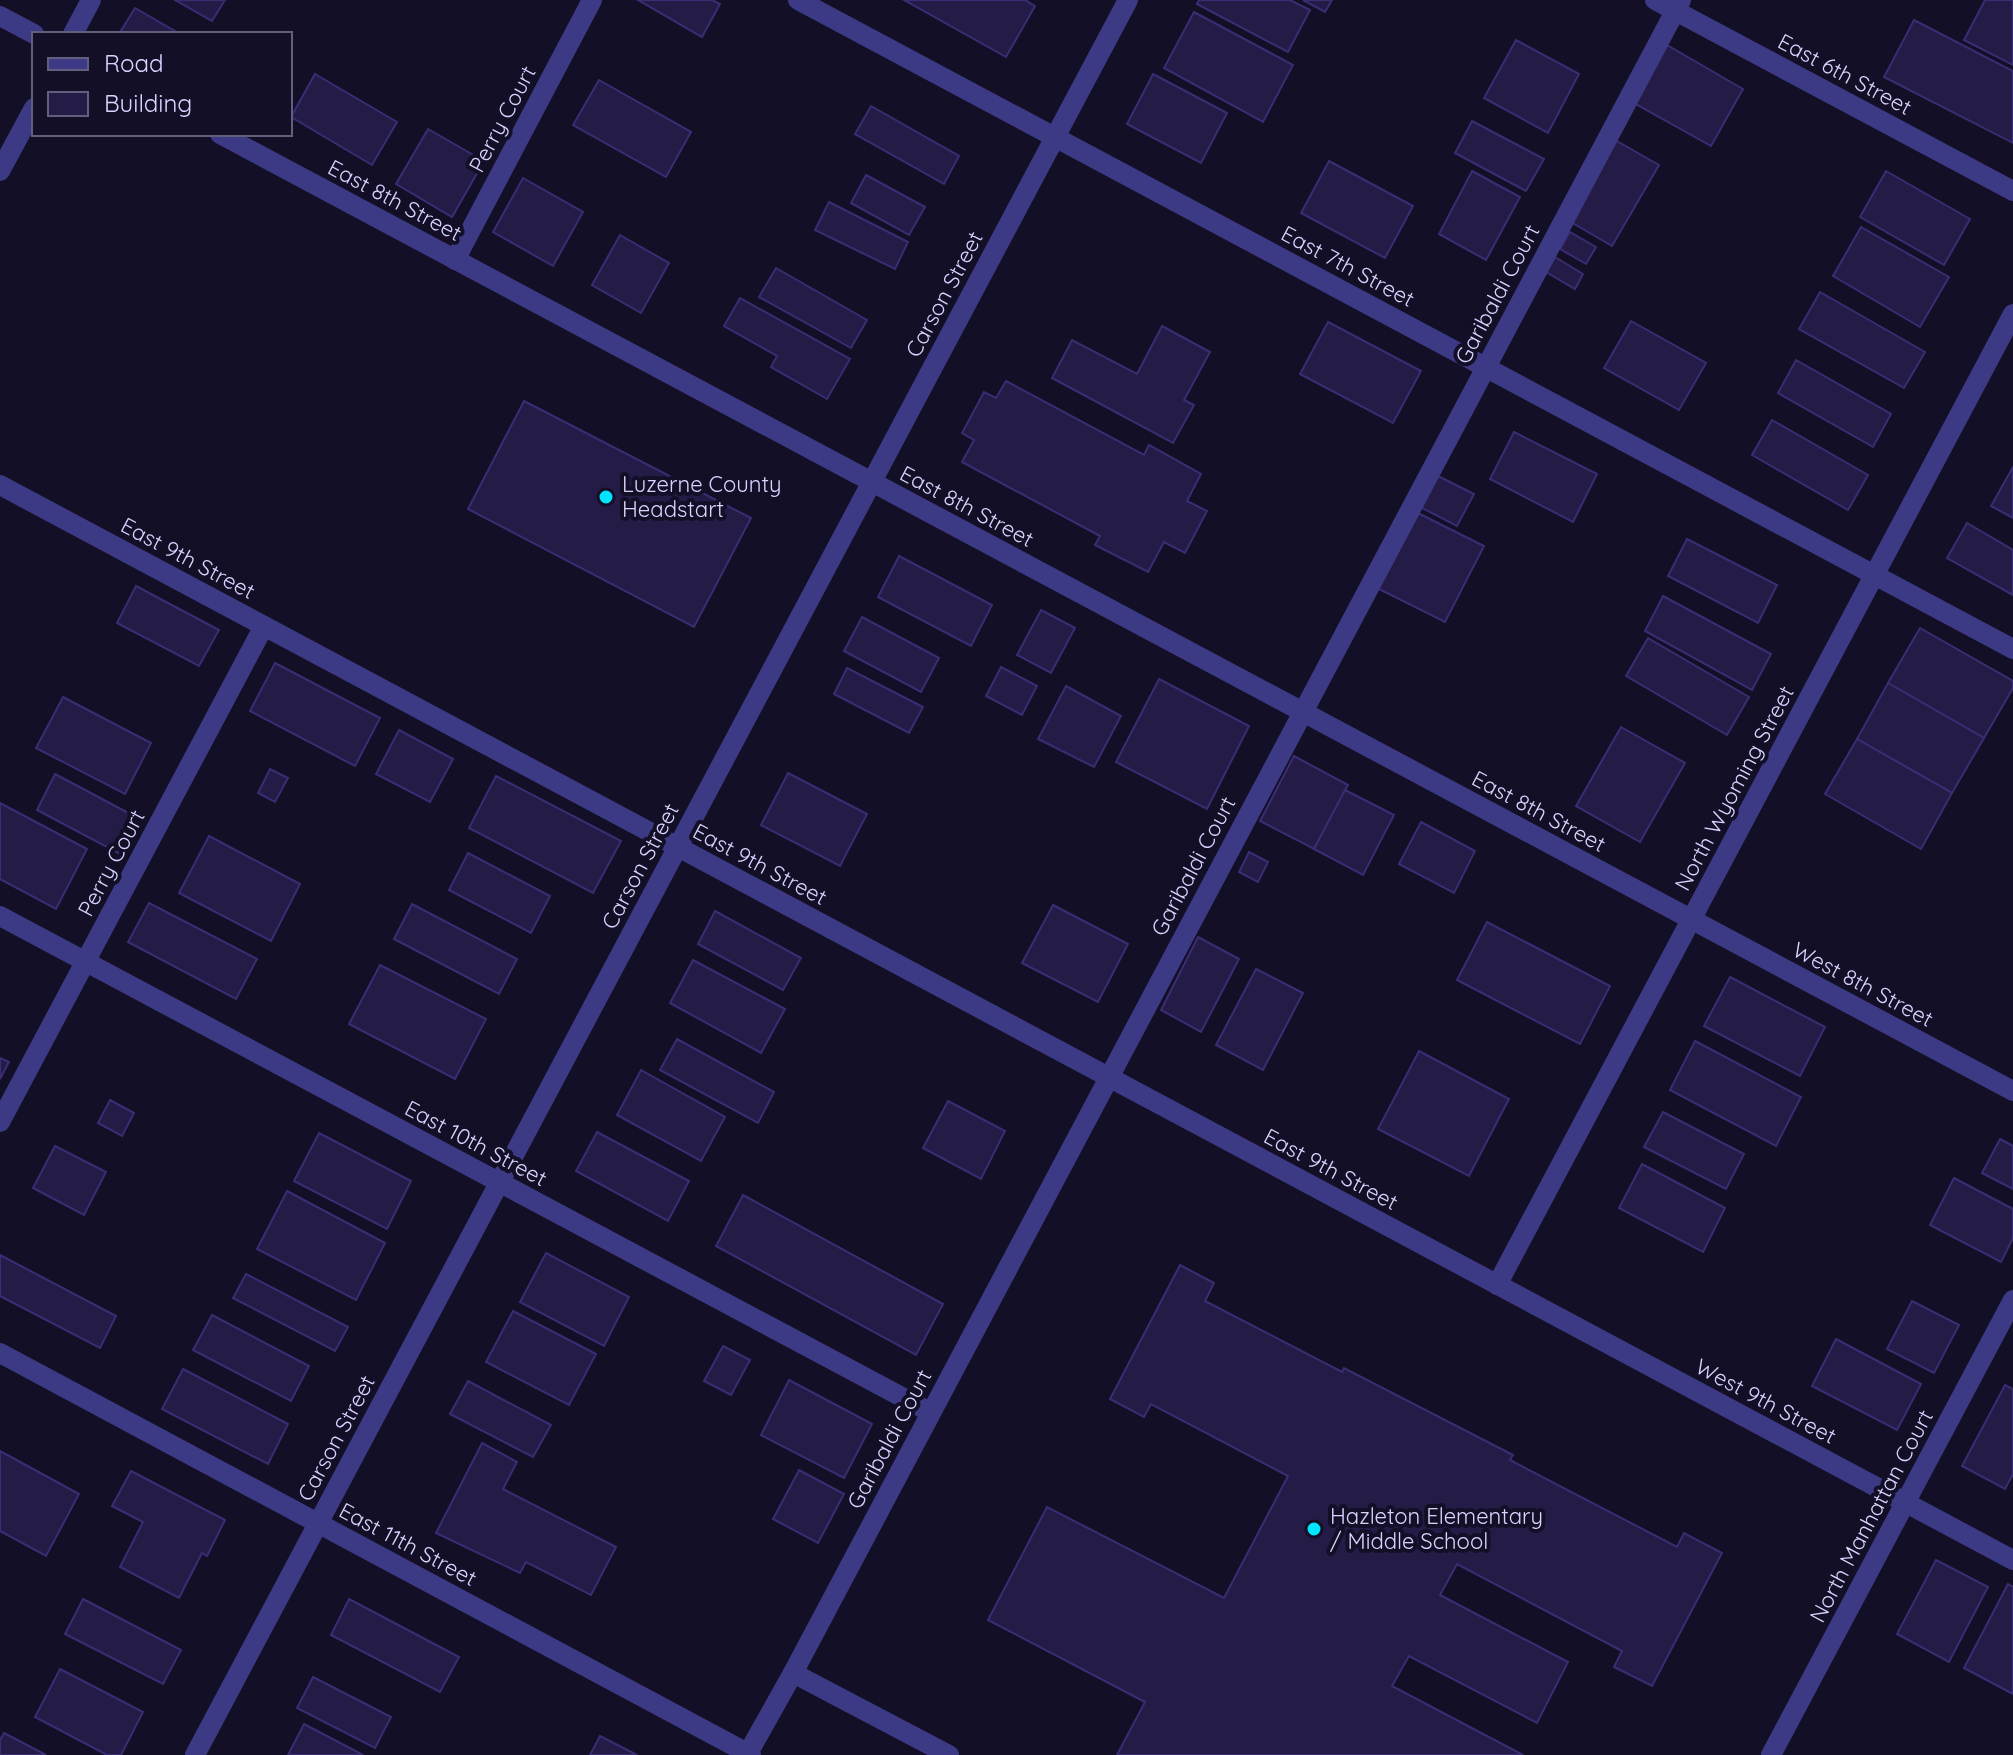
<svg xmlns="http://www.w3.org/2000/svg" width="2013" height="1755" viewBox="0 0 2013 1755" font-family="Quicksand,sans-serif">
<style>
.building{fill:#241b47;stroke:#3b2d73;stroke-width:2}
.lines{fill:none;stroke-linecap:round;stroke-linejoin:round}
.minor{stroke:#3d3a85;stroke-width:20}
.poi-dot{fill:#00e5ff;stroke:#130f26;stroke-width:3}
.labels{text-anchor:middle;stroke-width:8;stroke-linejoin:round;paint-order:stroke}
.street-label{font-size:22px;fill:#d9d4ff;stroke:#130f26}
.poi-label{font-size:22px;fill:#d9d4ff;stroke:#130f26;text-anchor:start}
</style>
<rect width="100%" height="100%" fill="#130f26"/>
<!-- building -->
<g class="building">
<path d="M175,0H225L212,21Z"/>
<path d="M638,0H712L720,4L702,37Z"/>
<path d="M904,0H1025L1035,6L1006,57Z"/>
<path d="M1199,0H1290L1310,10L1288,52L1197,4Z"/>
<path d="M1303,0H1332L1325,12Z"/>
<path d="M1985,0H2013V65L1964,40Z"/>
<path d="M135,8L180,34H119Z"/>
<path d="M1194,12L1293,65L1263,122L1164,68Z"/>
<path d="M1914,20L2013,71V143L1884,77Z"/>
<path d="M1516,40L1579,74L1548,133L1484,98Z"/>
<path d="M1667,45L1743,89L1711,146L1634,103Z"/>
<path d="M315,74L397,122L372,165L291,117Z"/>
<path d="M1153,74L1227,113L1201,163L1127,124Z"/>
<path d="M599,80L691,132L666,177L573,125Z"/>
<path d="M871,106L959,156L944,184L855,134Z"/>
<path d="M1472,121L1544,159L1526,191L1455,153Z"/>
<path d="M428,129L484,161L452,217L396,184Z"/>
<path d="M1615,140L1659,165L1612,246L1569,221Z"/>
<path d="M1329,161L1413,206L1385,258L1301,213Z"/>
<path d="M1472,171L1520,197L1486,260L1439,234Z"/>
<path d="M1886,171L1970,219L1944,265L1860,217Z"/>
<path d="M866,175L925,207L909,235L851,203Z"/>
<path d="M523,178L583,212L553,266L493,232Z"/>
<path d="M829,202L908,242L895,269L815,230Z"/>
<path d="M1861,227L1949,277L1920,327L1833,276Z"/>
<path d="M1570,232L1596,247L1586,264L1560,249Z"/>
<path d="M620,235L669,263L641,313L592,285Z"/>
<path d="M1555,257L1583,274L1575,289L1546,272Z"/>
<path d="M776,268L867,320L851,348L759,297Z"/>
<path d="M1820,292L1925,352L1904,388L1799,329Z"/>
<path d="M740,298L850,359L827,399L771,367L777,356L724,326Z"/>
<path d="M1631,321L1706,363L1679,410L1604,368Z"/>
<path d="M1328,322L1421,371L1393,423L1300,374Z"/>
<path d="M1162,326L1210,352L1184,400L1194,405L1173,443L1052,378L1072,340L1137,374Z"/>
<path d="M1796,360L1891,414L1873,447L1778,393Z"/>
<path d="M1006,381L1144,455L1149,445L1201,474L1187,501L1207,511L1185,553L1164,542L1148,572L1095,545L1100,536L962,462L974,440L962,433L984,392L996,398Z"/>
<path d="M524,401L751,518L694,627L468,509Z"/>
<path d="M1772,420L1868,475L1848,510L1752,455Z"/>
<path d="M1514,432L1597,474L1573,522L1490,479Z"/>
<path d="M2013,467V518L1991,506Z"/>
<path d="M1434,474L1474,494L1457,526L1418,506Z"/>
<path d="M1414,511L1484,546L1445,622L1375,587Z"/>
<path d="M1967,523L2013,550V595L1947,558Z"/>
<path d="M1687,539L1777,585L1758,623L1668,576Z"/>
<path d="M899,556L992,605L971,646L878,597Z"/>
<path d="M136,586L219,630L199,666L117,623Z"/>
<path d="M1663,596L1771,654L1752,690L1645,631Z"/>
<path d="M1041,610L1075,628L1051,673L1017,655Z"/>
<path d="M862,617L939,658L921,692L844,651Z"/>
<path d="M1920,628L2013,681V688L1984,738L1888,683Z"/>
<path d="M1648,638L1749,697L1727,735L1626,676Z"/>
<path d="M275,663L380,718L355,766L250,711Z"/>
<path d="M1001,667L1037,686L1022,715L986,696Z"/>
<path d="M847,668L923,707L909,733L834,694Z"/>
<path d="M1159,679L1249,726L1207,809L1116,762Z"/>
<path d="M1888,683L1984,738L1952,793L1857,739Z"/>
<path d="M1066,686L1121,716L1094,767L1038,739Z"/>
<path d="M63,697L151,743L125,794L36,748Z"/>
<path d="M1621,727L1685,763L1640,842L1576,806Z"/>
<path d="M399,730L453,759L430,802L376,774Z"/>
<path d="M1857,739L1952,793L1921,849L1825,794Z"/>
<path d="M1294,756L1348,785L1314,849L1260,821Z"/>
<path d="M270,769L288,778L275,802L258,793Z"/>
<path d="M788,773L867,814L840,866L761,825Z"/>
<path d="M55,774L136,817L118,853L37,810Z"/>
<path d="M496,776L621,841L593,893L469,828Z"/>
<path d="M1345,790L1394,815L1363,875L1314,849Z"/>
<path d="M0,803L87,849L56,909L0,879Z"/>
<path d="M1421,822L1475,851L1454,893L1399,864Z"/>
<path d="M209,836L300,884L271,941L179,893Z"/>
<path d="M1249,852L1268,862L1258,882L1239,872Z"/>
<path d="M468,853L550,896L531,933L449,890Z"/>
<path d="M149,903L257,959L236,999L128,942Z"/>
<path d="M412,904L517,959L499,994L394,939Z"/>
<path d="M1053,905L1128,944L1098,1002L1022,963Z"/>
<path d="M715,911L801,958L783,990L698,944Z"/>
<path d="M1487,922L1610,986L1580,1044L1457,980Z"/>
<path d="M1198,937L1239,959L1201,1032L1161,1010Z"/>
<path d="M693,960L785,1009L761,1053L670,1003Z"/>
<path d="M380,965L486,1019L455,1079L349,1024Z"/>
<path d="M1256,969L1303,993L1263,1070L1216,1045Z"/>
<path d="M1730,977L1825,1027L1800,1076L1704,1026Z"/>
<path d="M677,1039L774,1092L758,1123L660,1070Z"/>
<path d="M1695,1041L1801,1097L1776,1146L1670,1090Z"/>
<path d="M1419,1051L1509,1099L1469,1176L1378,1129Z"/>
<path d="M0,1058L9,1062L0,1079Z"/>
<path d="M641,1070L725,1117L701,1161L617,1115Z"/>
<path d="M110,1100L134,1113L122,1136L98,1123Z"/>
<path d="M948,1101L1005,1131L981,1179L923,1148Z"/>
<path d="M1663,1112L1744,1154L1726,1189L1644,1147Z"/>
<path d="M597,1132L689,1181L668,1221L576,1171Z"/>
<path d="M319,1133L411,1181L387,1229L294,1181Z"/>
<path d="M2000,1139L2013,1146V1189L1982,1173Z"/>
<path d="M55,1146L106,1172L84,1215L33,1188Z"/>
<path d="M1642,1164L1725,1208L1703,1252L1619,1208Z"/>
<path d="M1954,1178L2013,1209V1238L2001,1262L1930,1225Z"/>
<path d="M287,1191L385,1243L356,1300L257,1249Z"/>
<path d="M743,1195L943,1304L916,1355L716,1246Z"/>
<path d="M546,1253L629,1297L604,1346L520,1302Z"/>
<path d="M0,1255L116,1316L100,1348L0,1296Z"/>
<path d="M1180,1265L1214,1283L1205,1301L1342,1372L1344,1368L1513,1455L1510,1460L1677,1547L1684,1533L1722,1553L1652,1686L1614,1667L1622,1651L1457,1564L1440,1595L1568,1662L1537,1723L1409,1656L1392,1686L1523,1755H1117L1145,1702L988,1620L1047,1507L1224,1598L1288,1476L1151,1404L1144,1417L1110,1399Z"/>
<path d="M246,1274L348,1327L335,1351L233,1298Z"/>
<path d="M1912,1301L1959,1325L1934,1373L1887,1349Z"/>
<path d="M513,1311L596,1354L569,1405L486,1362Z"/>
<path d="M212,1315L309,1366L291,1401L193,1350Z"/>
<path d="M1836,1339L1921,1384L1897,1430L1812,1386Z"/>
<path d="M723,1346L750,1360L731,1395L704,1381Z"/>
<path d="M183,1369L288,1424L268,1464L162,1409Z"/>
<path d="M789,1380L872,1424L844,1478L761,1435Z"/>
<path d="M468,1381L551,1425L533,1457L450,1414Z"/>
<path d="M2005,1385L2013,1389V1474L2005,1489L1962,1466Z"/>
<path d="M482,1443L517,1462L503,1489L616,1547L591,1595L526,1562L520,1573L436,1533Z"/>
<path d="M0,1451L79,1494L46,1556L0,1531Z"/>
<path d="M799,1470L844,1494L818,1543L773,1519Z"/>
<path d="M131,1471L225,1520L207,1556L202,1553L179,1598L120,1567L143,1522L112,1506Z"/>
<path d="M1936,1560L1988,1587L1949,1662L1897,1634Z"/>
<path d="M2008,1584L2013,1587V1694L1964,1668Z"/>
<path d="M83,1599L181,1650L163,1684L65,1634Z"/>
<path d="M349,1599L459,1657L440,1692L331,1635Z"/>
<path d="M60,1669L143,1712L121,1755H107L35,1717Z"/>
<path d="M313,1677L391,1717L375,1748L297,1708Z"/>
<path d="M304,1724L363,1755H288Z"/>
<path d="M4,1733L46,1755H0V1740Z"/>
<path d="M600,1736L637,1755H590Z"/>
</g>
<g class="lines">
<!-- minor -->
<g class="minor">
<path d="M798,0L2013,649"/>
<path d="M1655,0L2013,191"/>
<path d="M0,16L34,34"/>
<path d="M73,34L91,0"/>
<path d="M220,134L2013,1091"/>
<path d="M0,171L34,108"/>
<path d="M455,260L592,0"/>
<path d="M0,485L2013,1560"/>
<path d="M0,916L930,1412"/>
<path d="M0,1122L264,626"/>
<path d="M1497,1285L2013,314"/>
<path d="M0,1353L751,1755"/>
<path d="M793,1673L949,1755"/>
<path d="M195,1755L1128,0"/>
<path d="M747,1755L793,1673L1681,0"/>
<path d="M1771,1755L2013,1300"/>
</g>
</g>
<!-- markers -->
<g class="poi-dot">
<circle cx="606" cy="497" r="8"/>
<circle cx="1314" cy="1529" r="8"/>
</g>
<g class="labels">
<!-- street labels -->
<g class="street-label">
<text transform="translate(1845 74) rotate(28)" y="8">East 6th Street</text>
<text transform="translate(502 119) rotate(-62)" y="8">Perry Court</text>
<text transform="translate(395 200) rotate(28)" y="8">East 8th Street</text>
<text transform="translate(1348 266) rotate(28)" y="8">East 7th Street</text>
<text transform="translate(944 294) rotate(-62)" y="8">Carson Street</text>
<text transform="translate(1497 294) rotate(-62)" y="8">Garibaldi Court</text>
<text transform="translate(967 506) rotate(28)" y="8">East 8th Street</text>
<text transform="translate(188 558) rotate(28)" y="8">East 9th Street</text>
<text transform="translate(1734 788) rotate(-62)" y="8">North Wyoming Street</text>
<text transform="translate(1539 811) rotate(28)" y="8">East 8th Street</text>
<text transform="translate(111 863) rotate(-62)" y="8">Perry Court</text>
<text transform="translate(760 864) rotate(28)" y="8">East 9th Street</text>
<text transform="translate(640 866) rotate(-62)" y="8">Carson Street</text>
<text transform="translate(1193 866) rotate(-62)" y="8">Garibaldi Court</text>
<text transform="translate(1863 984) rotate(28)" y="8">West 8th Street</text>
<text transform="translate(476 1143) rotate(28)" y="8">East 10th Street</text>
<text transform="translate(1331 1169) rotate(28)" y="8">East 9th Street</text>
<text transform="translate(1766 1401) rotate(28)" y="8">West 9th Street</text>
<text transform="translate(336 1438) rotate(-62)" y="8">Carson Street</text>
<text transform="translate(889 1439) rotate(-62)" y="8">Garibaldi Court</text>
<text transform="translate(1871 1516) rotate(-62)" y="8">North Manhattan Court</text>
<text transform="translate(408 1544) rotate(28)" y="8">East 11th Street</text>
</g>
<!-- poi labels -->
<g class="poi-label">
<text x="622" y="492">Luzerne County<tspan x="622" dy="25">Headstart</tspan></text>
<text x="1330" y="1524">Hazleton Elementary<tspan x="1330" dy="25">/ Middle School</tspan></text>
</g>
</g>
<!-- legend -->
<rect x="32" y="32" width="260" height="104" fill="#130f26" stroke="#625e7d" stroke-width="2"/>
<rect x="48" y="58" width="40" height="12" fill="#3d3a85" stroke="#625e7d" stroke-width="2"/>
<text x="104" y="72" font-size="24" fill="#d9d4ff">Road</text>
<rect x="48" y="92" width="40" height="24" fill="#241b47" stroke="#625e7d" stroke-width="2"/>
<text x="104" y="112" font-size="24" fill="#d9d4ff">Building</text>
</svg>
